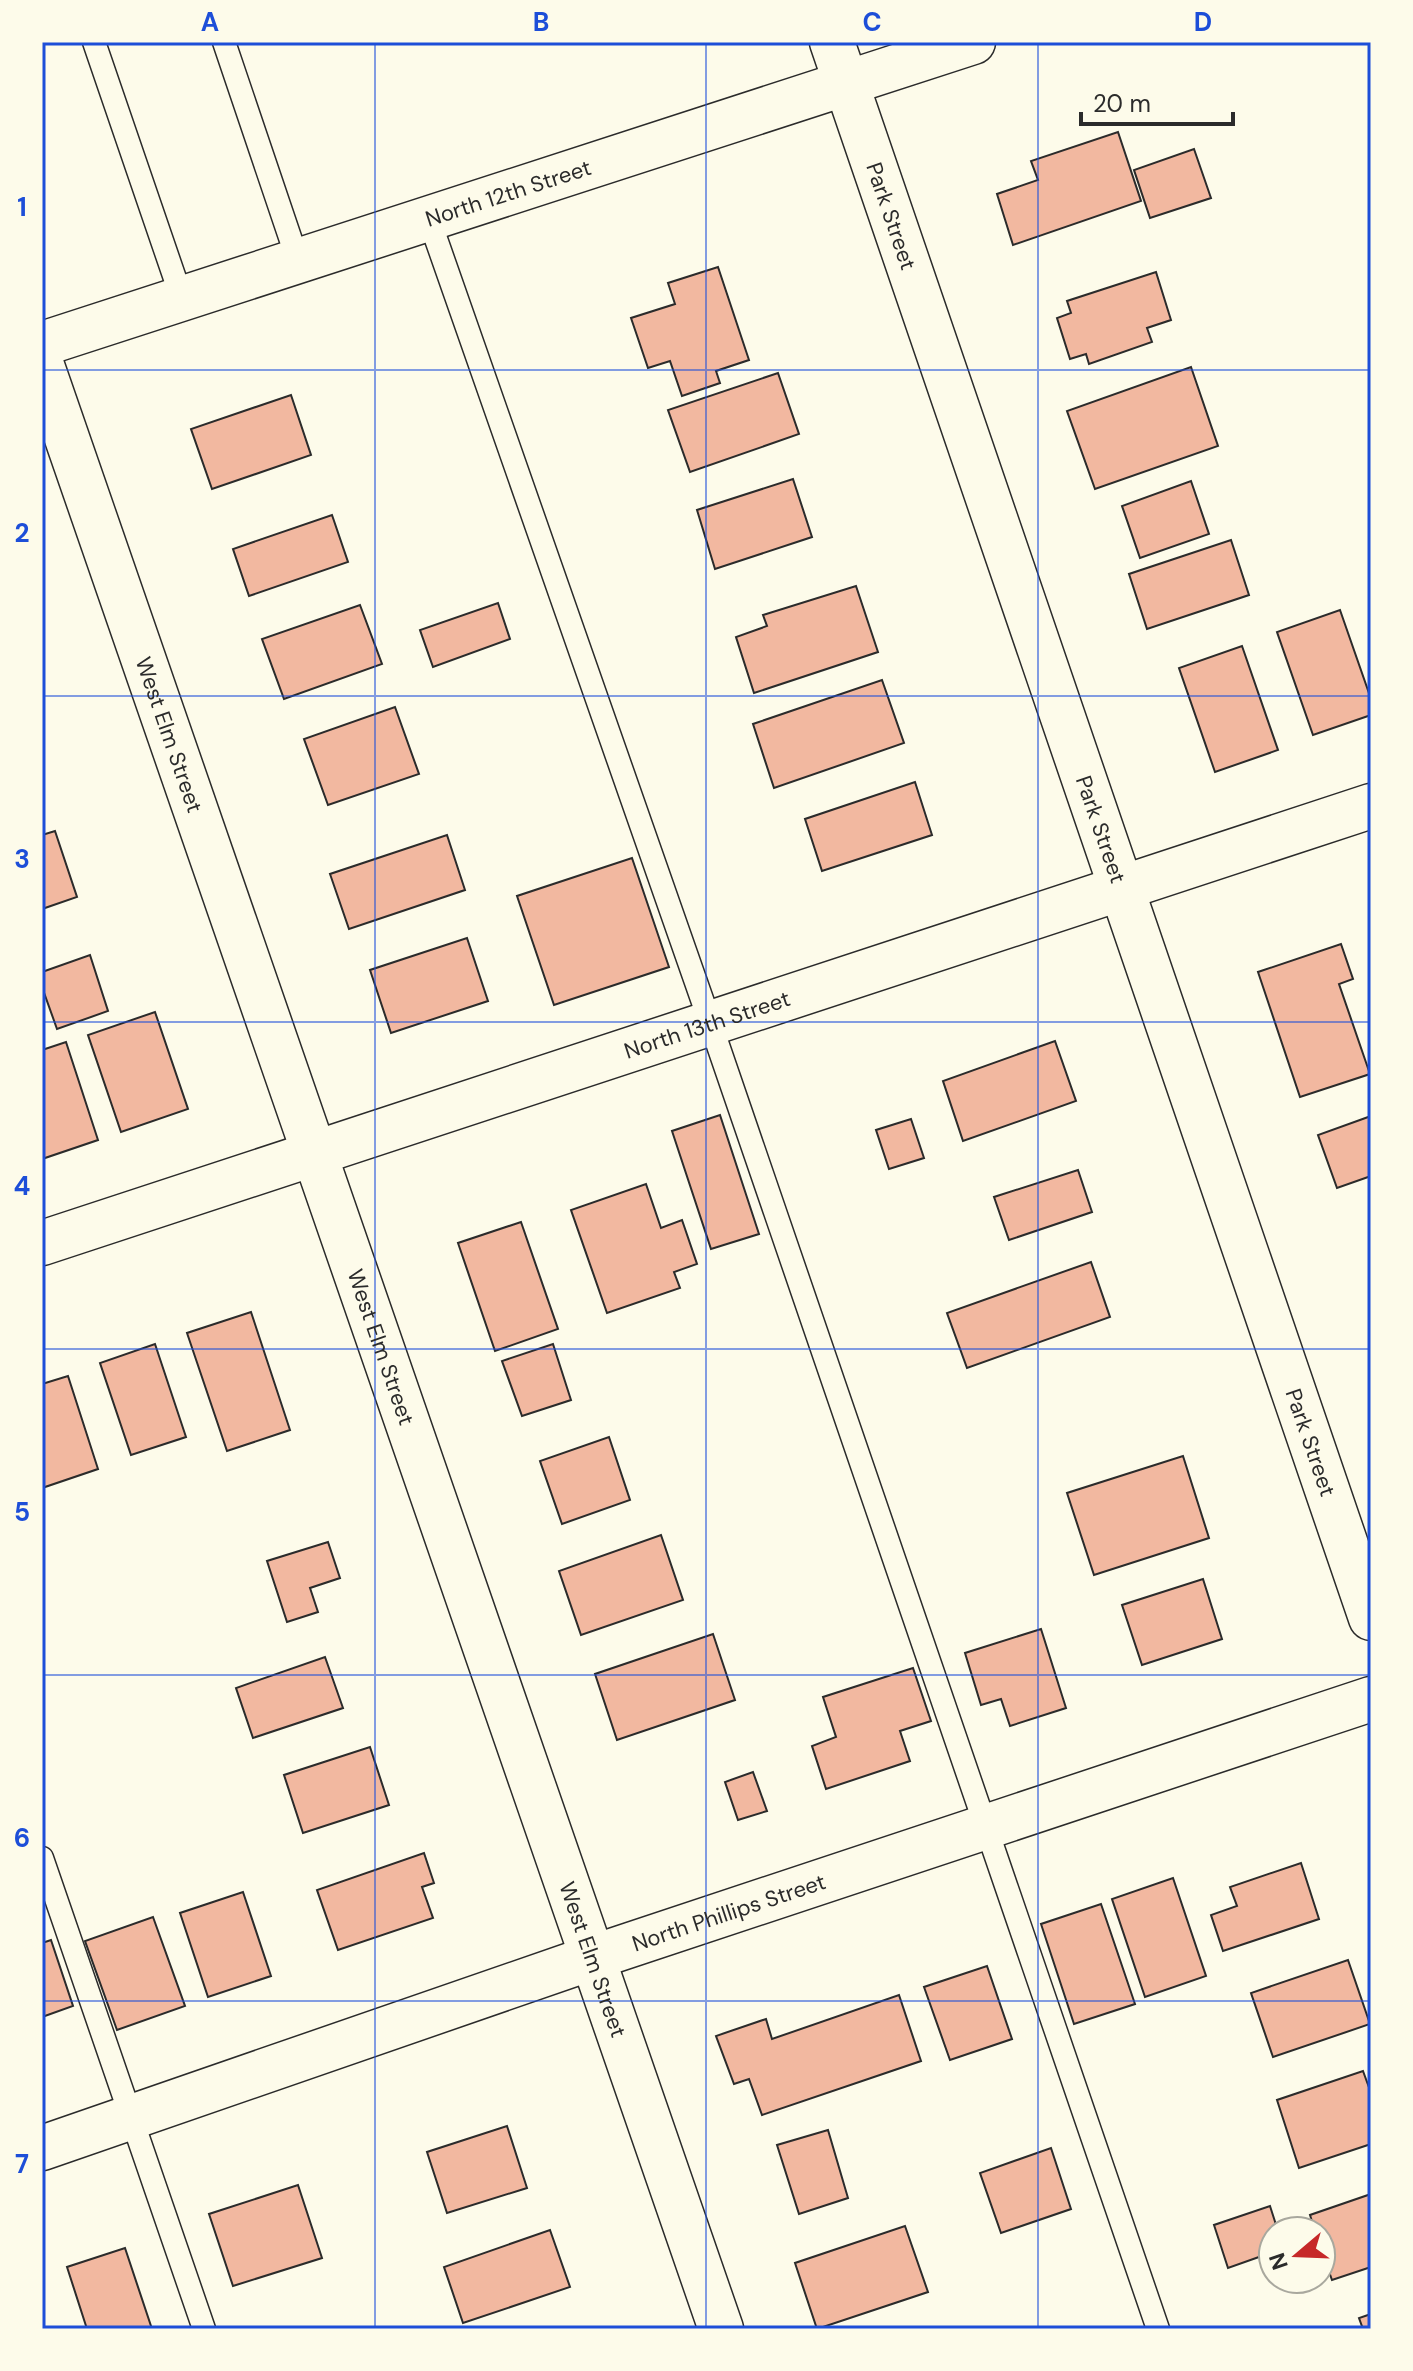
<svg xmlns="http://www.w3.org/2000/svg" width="1413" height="2371" viewBox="0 0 1413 2371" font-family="'DM Sans',sans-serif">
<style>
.building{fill:#f2b8a0;stroke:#2b2b2b;stroke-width:2}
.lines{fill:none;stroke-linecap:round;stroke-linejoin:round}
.lane-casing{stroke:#2b2b2b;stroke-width:25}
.street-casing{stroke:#2b2b2b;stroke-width:47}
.lane{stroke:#fdfbea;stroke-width:22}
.street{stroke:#fdfbea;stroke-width:44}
.grid{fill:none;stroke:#1d4ed8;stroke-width:2;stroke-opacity:0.55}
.labels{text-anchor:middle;stroke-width:6;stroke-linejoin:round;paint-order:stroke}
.street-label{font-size:22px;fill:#2b2b2b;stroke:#fdfbea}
.neatline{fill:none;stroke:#1d4ed8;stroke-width:3}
.grid-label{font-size:26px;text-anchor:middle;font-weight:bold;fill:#1d4ed8}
</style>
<rect width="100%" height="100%" fill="#fdfbea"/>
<!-- building -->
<g class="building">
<path d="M1118,132L1141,201L1013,245L997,194L1038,180L1031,161Z"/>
<path d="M1194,149L1211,198L1150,218L1134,170Z"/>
<path d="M718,267L749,360L716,371L720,383L682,396L670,361L648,368L631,318L675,304L668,283Z"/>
<path d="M1156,272L1171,320L1147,328L1152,342L1089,364L1086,354L1070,359L1057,318L1071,313L1067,301Z"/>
<path d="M1191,367L1218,446L1095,489L1067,411Z"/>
<path d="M778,373L799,434L690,472L668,410Z"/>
<path d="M291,395L311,455L212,489L191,429Z"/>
<path d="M793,479L812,537L715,569L697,510Z"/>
<path d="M1191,481L1209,534L1140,558L1122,506Z"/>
<path d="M332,515L348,562L249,596L233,549Z"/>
<path d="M1231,540L1249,595L1147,629L1129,574Z"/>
<path d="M856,586L878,652L754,693L736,637L767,626L763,615Z"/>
<path d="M498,603L510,639L433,667L420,630Z"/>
<path d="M360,605L382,664L284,699L262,639Z"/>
<path d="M1340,610L1371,699V715L1313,735L1277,632Z"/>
<path d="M1242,646L1278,750L1215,772L1179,668Z"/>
<path d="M882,680L904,743L774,788L753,724Z"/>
<path d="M395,707L419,774L328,805L304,739Z"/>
<path d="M915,782L932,835L822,871L805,819Z"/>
<path d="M55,831L77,897L42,909V835Z"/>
<path d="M447,835L465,890L349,929L330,874Z"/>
<path d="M632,858L669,967L554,1005L517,896Z"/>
<path d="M467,938L488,1001L391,1033L370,970Z"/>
<path d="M1341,944L1353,979L1339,984L1370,1074L1300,1097L1258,972Z"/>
<path d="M90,955L108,1011L57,1029L42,987V972Z"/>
<path d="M155,1012L188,1109L121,1132L88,1035Z"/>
<path d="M1055,1041L1076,1101L963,1141L943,1081Z"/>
<path d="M66,1042L98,1140L42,1159V1050Z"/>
<path d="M720,1115L759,1234L711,1249L672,1131Z"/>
<path d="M1371,1116V1176L1337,1188L1318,1135Z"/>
<path d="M911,1119L924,1158L889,1169L876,1130Z"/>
<path d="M1078,1170L1092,1212L1009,1240L994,1197Z"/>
<path d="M646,1184L661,1228L682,1220L697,1264L674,1272L680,1288L607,1313L571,1210Z"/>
<path d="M521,1222L558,1329L495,1351L458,1243Z"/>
<path d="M1091,1262L1110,1317L967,1368L947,1313Z"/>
<path d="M251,1312L290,1430L227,1451L187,1333Z"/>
<path d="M155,1344L186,1437L131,1455L100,1363Z"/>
<path d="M553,1344L571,1400L522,1416L502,1361Z"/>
<path d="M68,1376L98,1469L42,1488V1384Z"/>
<path d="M609,1437L630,1500L562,1524L540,1461Z"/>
<path d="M1183,1456L1209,1538L1094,1575L1067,1493Z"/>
<path d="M661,1535L683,1600L581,1635L559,1571Z"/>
<path d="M328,1542L340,1578L310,1588L318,1612L287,1622L267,1561Z"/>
<path d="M1203,1579L1222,1639L1142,1665L1122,1605Z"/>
<path d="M1041,1629L1066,1708L1010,1726L1001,1699L981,1705L965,1653Z"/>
<path d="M713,1634L735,1700L617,1740L595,1674Z"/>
<path d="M325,1657L343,1708L253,1738L236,1688Z"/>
<path d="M913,1668L931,1721L900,1731L910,1761L826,1789L812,1746L836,1737L823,1697Z"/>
<path d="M370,1747L389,1805L303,1833L284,1775Z"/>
<path d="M753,1772L767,1811L738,1820L725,1782Z"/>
<path d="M424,1853L434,1883L422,1887L433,1918L338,1950L317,1890Z"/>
<path d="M1301,1863L1319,1919L1223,1951L1211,1915L1237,1906L1230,1887Z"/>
<path d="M1173,1878L1206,1976L1145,1997L1112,1899Z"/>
<path d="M243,1892L271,1976L208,1997L180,1913Z"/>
<path d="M1101,1904L1135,2004L1074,2024L1041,1924Z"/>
<path d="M153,1917L185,2006L117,2030L85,1941Z"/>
<path d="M51,1940L73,2006L42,2017V1943Z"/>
<path d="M1348,1960L1370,2024L1273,2057L1251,1993Z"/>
<path d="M987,1966L1012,2039L950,2060L924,1987Z"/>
<path d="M899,1995L921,2061L762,2115L749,2079L734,2084L716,2036L766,2019L772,2039Z"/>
<path d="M1363,2071L1371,2093V2144L1299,2168L1277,2100Z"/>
<path d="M507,2126L527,2188L447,2213L427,2152Z"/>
<path d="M828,2130L848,2198L799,2214L777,2145Z"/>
<path d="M1051,2148L1071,2209L1001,2233L980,2173Z"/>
<path d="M298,2185L322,2258L233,2286L209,2214Z"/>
<path d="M1371,2194V2267L1332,2280L1321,2249V2231H1315L1310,2215Z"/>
<path d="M1270,2206L1278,2231H1273V2252L1228,2268L1214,2225Z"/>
<path d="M905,2226L928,2292L817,2329L795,2263Z"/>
<path d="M550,2230L570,2287L463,2323L444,2267Z"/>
<path d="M125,2248L152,2329H87L67,2267Z"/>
<path d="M1371,2314V2329H1363L1359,2318Z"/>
</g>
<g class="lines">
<defs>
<g id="lane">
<path d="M94,42L182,299"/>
<path d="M224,42L298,261"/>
<path d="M429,219L711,1025L1158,2329"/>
<path d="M42,1858L204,2329"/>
</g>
<g id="street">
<path id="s1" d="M832,42L1371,1618"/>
<path id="s2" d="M42,344L973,42"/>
<path id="s3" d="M42,366L721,2329"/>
<path id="s4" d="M42,1243L1371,806"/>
<path id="s5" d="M42,2148L594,1957L1371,1699"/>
</g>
</defs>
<!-- lane casing -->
<use href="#lane" class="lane-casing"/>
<!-- street casing -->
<use href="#street" class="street-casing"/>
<!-- lane -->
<use href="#lane" class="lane"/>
<!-- street -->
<use href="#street" class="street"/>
</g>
<!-- grid -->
<path class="grid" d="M375,42V2329M706,42V2329M1038,42V2329M42,370H1371M42,696H1371M42,1022H1371M42,1349H1371M42,1675H1371M42,2001H1371"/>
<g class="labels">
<!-- street labels -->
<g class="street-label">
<text dy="8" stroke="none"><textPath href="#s2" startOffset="490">North 12th Street</textPath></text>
<text dy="8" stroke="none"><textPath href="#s1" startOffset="184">Park Street</textPath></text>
<text dy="8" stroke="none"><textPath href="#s3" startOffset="390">West Elm Street</textPath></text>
<text dy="8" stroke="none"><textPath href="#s1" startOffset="832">Park Street</textPath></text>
<text dy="8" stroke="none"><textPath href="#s4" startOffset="700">North 13th Street</textPath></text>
<text dy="8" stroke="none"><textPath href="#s3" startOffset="1038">West Elm Street</textPath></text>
<text dy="8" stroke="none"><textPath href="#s1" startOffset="1480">Park Street</textPath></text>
<text dy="8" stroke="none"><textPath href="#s5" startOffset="726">North Phillips Street</textPath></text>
<text dy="8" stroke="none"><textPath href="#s3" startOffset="1686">West Elm Street</textPath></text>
</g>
</g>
<!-- border -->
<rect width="1413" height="2371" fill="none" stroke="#fdfbea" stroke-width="88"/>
<!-- north arrow -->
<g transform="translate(1297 2255) rotate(251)"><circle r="38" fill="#fdfbea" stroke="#a9a89e" stroke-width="2"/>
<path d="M0-6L14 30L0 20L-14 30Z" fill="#c62828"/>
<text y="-12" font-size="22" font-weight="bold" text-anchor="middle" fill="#2b2b2b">N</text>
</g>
<!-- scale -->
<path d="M1081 112v12h152v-12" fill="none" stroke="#2b2b2b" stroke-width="4"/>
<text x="1093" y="112" font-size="24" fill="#2b2b2b" stroke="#fdfbea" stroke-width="6" paint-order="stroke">20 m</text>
<rect x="44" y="44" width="1325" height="2283" class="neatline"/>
<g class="grid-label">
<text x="210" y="31">A</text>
<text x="541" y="31">B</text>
<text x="872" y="31">C</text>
<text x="1203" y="31">D</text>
<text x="22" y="216">1</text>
<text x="22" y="542">2</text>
<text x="22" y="868">3</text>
<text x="22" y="1195">4</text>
<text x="22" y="1521">5</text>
<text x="22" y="1847">6</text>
<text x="22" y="2173">7</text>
</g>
</svg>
